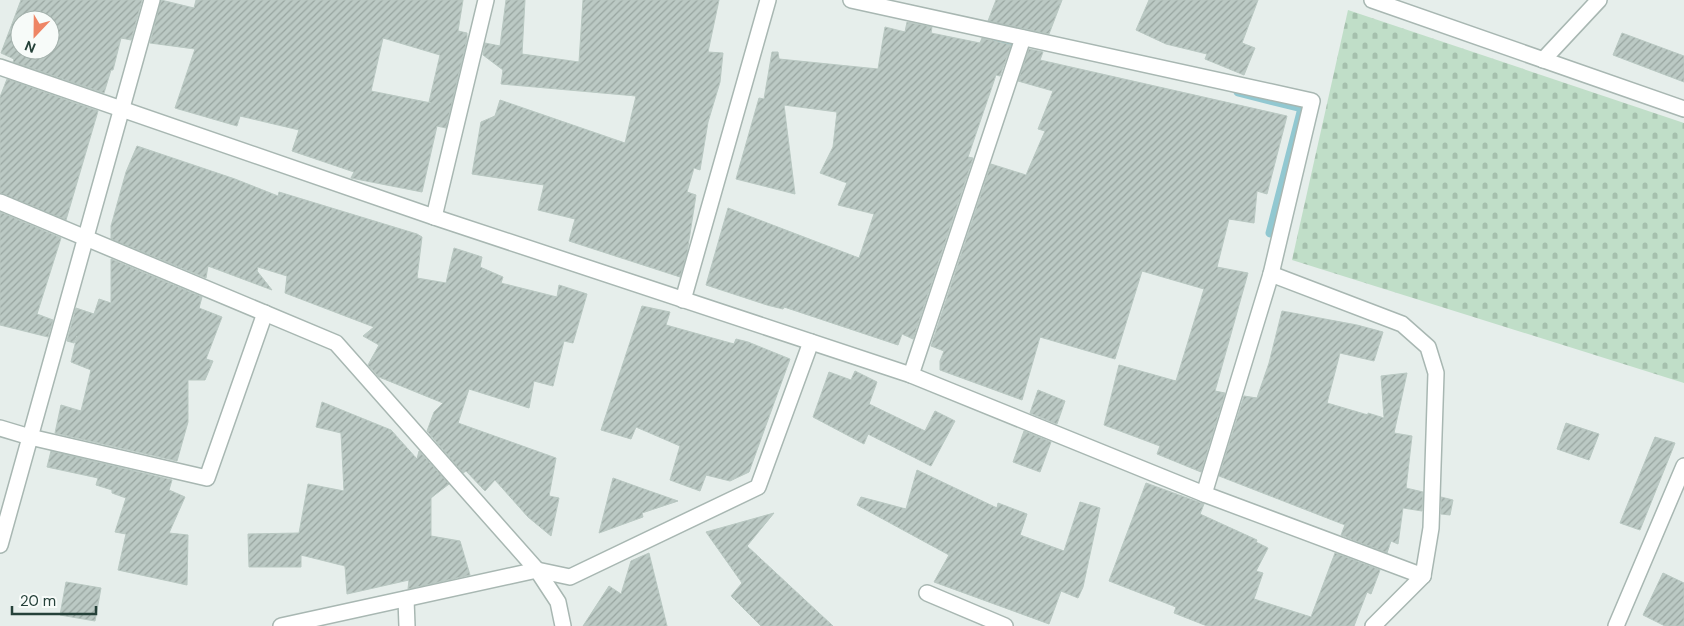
<svg xmlns="http://www.w3.org/2000/svg" width="1684" height="626" viewBox="0 0 1684 626" font-family="'DM Sans',sans-serif">
<style>
.cemetery{fill:url(#cemetery-stones)}
.lines{fill:none;stroke-linecap:round;stroke-linejoin:round}
.stream{stroke:#91c8d1;stroke-width:9}
.building{fill:url(#building-hatch);stroke:#b9c8c2;fill-rule:evenodd}
.minor-casing{stroke:#a8b7b2;stroke-width:18}
.minor{stroke:#fff;stroke-width:15}
</style>
<defs>
<pattern id="cemetery-stones" width="16" height="16" patternUnits="userSpaceOnUse" patternTransform="scale(1.25)"><rect width="16" height="16" fill="#c0dec8"/><path d="M2 7V4a2 2 0 0 1 4 0v3zM10 15v-3a2 2 0 0 1 4 0v3z" fill="#a5c0ad"/></pattern>
<pattern id="building-hatch" width="6" height="6" patternUnits="userSpaceOnUse" patternTransform="scale(1.25)"><rect width="6" height="6" fill="#bbc9c4"/><path d="M-1 1l2-2M0 6l6-6M5 7l2-2" fill="none" stroke="#98a5a0"/></pattern>
</defs>
<rect width="100%" height="100%" fill="#e6eeeb"/>
<!-- cemetery -->
<path class="cemetery" d="M1348,10L1684,123V383L1292,260Z"/>
<g class="lines">
<!-- stream -->
<g class="stream">
<path d="M995,36L1012,45L1024,46"/>
<path d="M1238,92L1302,108L1270,233"/>
</g>
</g>
<!-- building -->
<g class="building">
<path d="M21,0H142L131,40L121,38L113,70H111L104,93L13,62L14,59L1,53ZM20,20H50V50H20Z"/>
<path d="M161,0L194,8L196,0H463L458,31L467,33V39L446,128L437,126L422,192L351,178L354,172L292,151L299,130L240,116L237,126L175,108L195,49L150,43ZM383,38L440,55L429,102L431,103L371,91Z"/>
<path d="M506,0H525L522,54L579,62L583,0H719L708,52L723,53L720,82L708,122L700,170L694,168L687,192L696,195L687,253L680,277L569,241L575,219L538,210L544,185L472,174L481,122L495,116L500,100L625,143L636,96L501,84L503,70L483,55L485,43L500,46Z"/>
<path d="M996,0H1062L1049,34L988,21Z"/>
<path d="M1149,0H1258L1242,43L1255,48L1244,75L1205,59L1207,54L1166,44L1136,30Z"/>
<path d="M907,22L932,27L931,33L980,43L982,38L1011,45L1000,76L996,75L968,157L973,158L913,339L902,334L898,345L784,307L783,309L767,305L706,285L728,208L859,258L874,214L838,205L847,183L820,173L833,147L837,112L784,105L795,194L736,179L759,98L764,99L772,52H778L779,59L878,69L885,27L905,32Z"/>
<path d="M1622,33L1684,56V82L1613,55Z"/>
<path d="M1029,49L1043,52L1040,60L1287,116L1267,194L1257,191L1254,223L1229,219L1217,267L1248,273L1215,391L1225,393L1201,472L1157,454L1160,446L1104,425L1119,365L1176,381L1204,289L1142,271L1115,359L1040,337L1022,400L940,370V361L944,351L931,346L991,164L1026,175L1045,131L1038,129L1053,91L1018,81Z"/>
<path d="M7,79L98,111L66,220L0,193V97Z"/>
<path d="M137,146L235,179L278,196L279,192L417,234L422,237L417,278L446,283L454,248L482,257L480,267L503,277L501,283L557,297L559,285L587,294L573,343L564,341L553,386L534,381L529,408L469,389L458,423L556,458L549,496L559,498L551,536L528,517L495,480L485,491L466,471L463,473L427,431L434,412L443,403L379,377L368,365L379,345L363,336L374,327L285,293L287,276L258,267L257,271L272,290L208,266L206,278L111,239V226L126,172Z"/>
<path d="M0,212L61,238L37,314L53,320L48,337L0,325Z"/>
<path d="M111,259L202,297L199,308L222,317L206,359L213,361L205,380H188V422L177,461L55,433L61,405L81,411L91,370L71,362L77,336L74,343L67,341L76,308L94,314L99,299L111,303Z"/>
<path d="M642,306L670,312L666,325L734,344L736,339L748,342L790,359L749,472L730,481L706,475L700,491L670,480L680,446L636,427L631,439L601,430Z"/>
<path d="M1282,311L1357,325L1383,332L1374,361L1340,353L1327,403L1368,415V413L1384,418L1381,376L1407,373L1394,433L1412,436L1406,488L1423,492L1422,511L1403,508L1398,544L1391,541L1387,553L1341,535L1345,525L1219,476L1244,396L1257,398L1269,363Z"/>
<path d="M855,371L877,382L869,404L925,431L935,411L955,421L931,466L868,434L864,444L813,417L829,372L851,380Z"/>
<path d="M1038,390L1065,401L1057,424L1030,413Z"/>
<path d="M322,402L391,430L417,459L419,451L449,484L431,498V536L460,541L470,575L408,589L409,580L347,594L345,566L301,555V567H249L248,534L299,533L308,484L344,491L341,433L316,427Z"/>
<path d="M1566,423L1599,434L1589,460L1557,449Z"/>
<path d="M1024,431L1051,442L1040,472L1013,462Z"/>
<path d="M1655,437L1675,443L1640,530L1620,523Z"/>
<path d="M51,451L172,480L169,490L185,497L169,533L188,535L187,585L118,570L126,534L115,532L126,498L112,493V490L96,485L98,478L47,467Z"/>
<path d="M917,470L997,508L998,503L1027,514L1020,535L1064,551L1080,502L1100,508L1083,587L1078,598L1061,591L1049,624L934,582L949,555L857,505L861,497L906,509Z"/>
<path d="M613,478L638,487L678,501L642,513L643,517L599,533Z"/>
<path d="M1146,483L1204,504L1200,514L1257,540L1256,542L1268,548L1256,571L1263,573L1254,599L1311,617L1335,553L1380,570L1371,594L1367,592L1354,626H1207L1174,613L1176,607L1109,581Z"/>
<path d="M1441,497L1453,500L1450,515L1441,514Z"/>
<path d="M774,513L747,546L833,626H761L731,596L742,583L706,532Z"/>
<path d="M649,553L667,626H583L609,586L621,594L631,561Z"/>
<path d="M1663,573L1684,583V626H1665L1643,615Z"/>
<path d="M66,582L101,588L95,621L60,615Z"/>
</g>
<g class="lines">
<defs>
<g id="minor">
<path d="M851,0L1312,101L1271,274L1204,494"/>
<path d="M1372,0L1684,109"/>
<path d="M1543,60L1599,0"/>
<path d="M0,67L434,217L911,375L1204,494L1423,576"/>
<path d="M0,202L336,343L537,570L558,602L563,626"/>
<path d="M434,217L486,0"/>
<path d="M1271,274L1402,324L1428,347L1436,373L1431,528L1423,576L1373,626"/>
<path d="M683,300L768,0"/>
<path d="M911,375L1023,38"/>
<path d="M0,428L30,437L207,478L265,313"/>
<path d="M0,545L152,0"/>
<path d="M927,593L1005,626"/>
<path d="M406,599L407,626"/>
<path d="M281,626L537,570L570,577L758,487L811,342"/>
<path d="M1616,626L1684,466"/>
</g>
</defs>
<!-- minor casing -->
<use href="#minor" class="minor-casing"/>
<!-- minor -->
<use href="#minor" class="minor"/>
</g>
<!-- north arrow -->
<g transform="translate(35 35) rotate(202)"><circle r="24" fill="#f7fbf9" stroke="#a3b1ac"/>
<path d="M0-4L9 19L0 12L-9 19Z" fill="#ee8565"/>
<text y="-8" font-size="14" font-weight="bold" text-anchor="middle" fill="#254139">N</text>
</g>
<!-- scale -->
<path d="M12 606v8h84v-8" fill="none" stroke="#254139" stroke-width="2.5"/>
<text x="20" y="606" font-size="15" fill="#254139" stroke="#f7fbf9" stroke-width="4" paint-order="stroke">20 m</text>
</svg>
